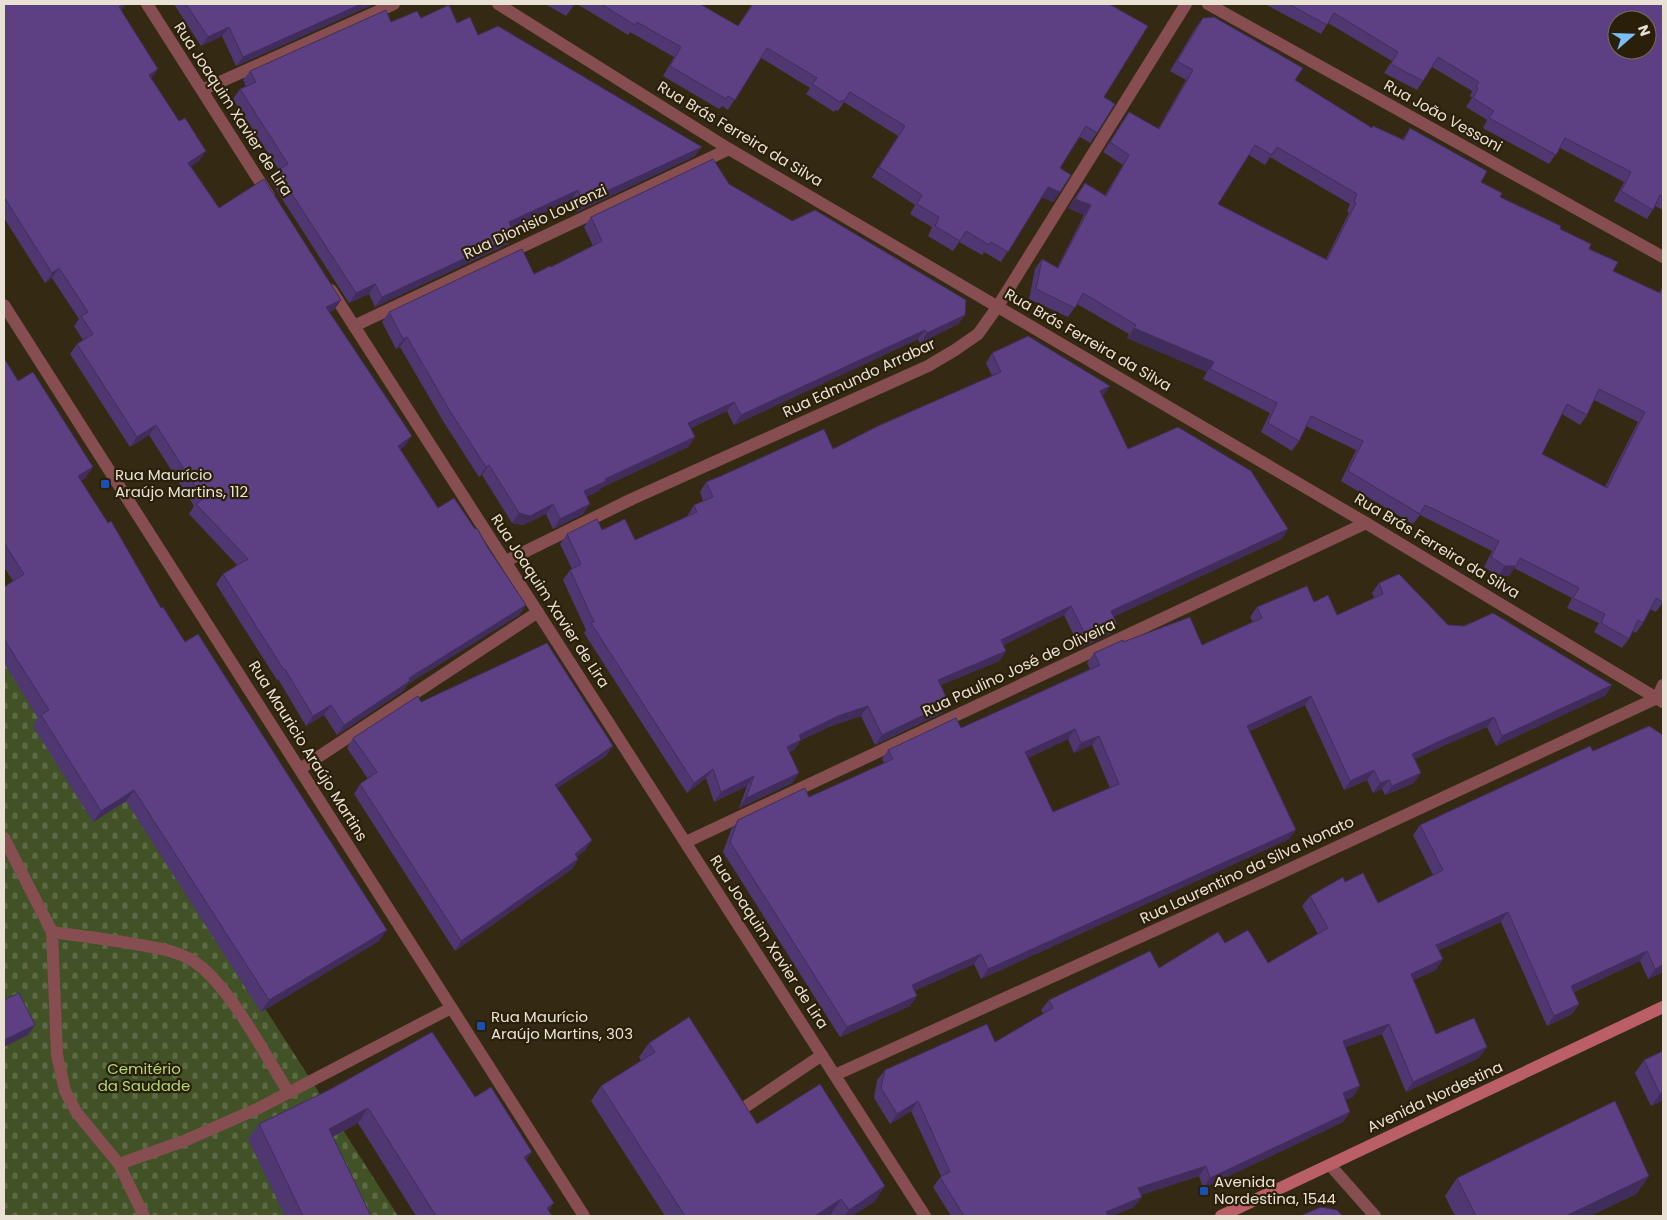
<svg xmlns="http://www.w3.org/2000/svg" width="1667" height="1220" viewBox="0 0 1667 1220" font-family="Poppins,sans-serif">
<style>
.cemetery{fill:url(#cemetery-stones)}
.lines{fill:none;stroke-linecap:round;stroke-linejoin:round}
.service{stroke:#874e51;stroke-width:12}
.minor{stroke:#874e51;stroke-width:12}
.secondary{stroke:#b95f65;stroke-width:12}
.wall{fill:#4f3771;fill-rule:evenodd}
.shaded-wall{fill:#402d5c}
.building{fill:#5c4083;stroke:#402d5c;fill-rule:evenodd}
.transit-dot{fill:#1a4fb4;stroke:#2a2009;stroke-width:2}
.labels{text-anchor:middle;stroke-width:4.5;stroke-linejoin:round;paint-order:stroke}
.street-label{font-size:15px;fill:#e9e2d4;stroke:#2a2009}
.poi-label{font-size:15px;fill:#e9e2d4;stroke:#2a2009;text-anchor:start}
.park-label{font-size:15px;fill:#b0d971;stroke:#2a2009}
</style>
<defs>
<pattern id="cemetery-stones" width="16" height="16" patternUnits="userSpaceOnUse" patternTransform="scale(1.25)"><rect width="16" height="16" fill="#415227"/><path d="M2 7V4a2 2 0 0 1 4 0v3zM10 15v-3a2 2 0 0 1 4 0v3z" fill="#5c6b45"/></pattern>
</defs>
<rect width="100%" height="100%" fill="#342a13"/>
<!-- cemetery -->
<path class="cemetery" d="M4,601L398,1216H4Z"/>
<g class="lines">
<!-- service -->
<g class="service">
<path d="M300,769L538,612"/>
<path d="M4,838L52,932L57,1055L65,1091L77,1113L119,1164L184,1141L259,1108L451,1008"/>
<path d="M52,932C83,936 115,940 146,946C161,949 176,951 190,959C227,980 265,1055 289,1093"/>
<path d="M745,1107L822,1055"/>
<path d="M119,1164L144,1216"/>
</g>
<!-- minor -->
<g class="minor">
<path d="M147,4L269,196"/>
<path d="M498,4L729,149L1366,523L1663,702"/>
<path d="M1208,4L1663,257"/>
<path d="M202,90L394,4"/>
<path d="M331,290L925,1216"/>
<path d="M4,305L584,1216"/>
<path d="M354,326L729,149"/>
<path d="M506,561L632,499L928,366L955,350L978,334L998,306L1186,4"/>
<path d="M686,842L1366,523"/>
<path d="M835,1075L1266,880L1657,698L1663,685"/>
<path d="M1330,1165L1375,1216"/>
</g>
<!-- secondary -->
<path class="secondary" d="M1221,1216L1663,1007"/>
</g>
<!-- wall -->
<g class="wall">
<path d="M4,4L121,10L151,79L199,161L191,166L219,208L341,300L334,310L329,312L405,446L400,449L438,508L488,548L526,605L519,615L408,684L403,691L337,735L324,715L306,726L278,679L277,680L216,584L223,574L237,565L189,514L194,506L149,435L130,447L70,354L77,344L83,340L74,326L79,319L52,278L45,283L4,218Z"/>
<path d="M174,4H374L236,66L222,36L201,46Z"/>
<path d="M545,4H575L566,16Z"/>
<path d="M577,4H700L738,26L752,4H1109L1104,97L1097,133L1090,143L1080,137L1060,168V192L1053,202L1041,197L1001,262L984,252L982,255L959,242L953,251L928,236L932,227L910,214L915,205L872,177L898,136L844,102L838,111L835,110L834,112L806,94L810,88L761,58L728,110L722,106L719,109L663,76L674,57L630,32L628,35Z"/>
<path d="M1265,4H1663V210L1655,206L1647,219L1614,201L1624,182L1560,148L1549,164L1483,128L1487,120L1466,107L1472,98L1470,96L1472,91L1432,67L1417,90L1384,73L1392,61L1328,23L1321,34Z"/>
<path d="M421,18L457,23L695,156L577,212L571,200L512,227L515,235L508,244L375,307L369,294L349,303L270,180L277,171L279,170L233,99L240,89L246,86L243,80L250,71L391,22Z"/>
<path d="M1203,18L1295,80L1371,128L1373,126L1402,140L1410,128L1500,197L1560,229L1589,249L1613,271L1659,293L1663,286V602L1656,612L1650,609L1643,623L1636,633L1633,631L1629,639L1622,648L1594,632L1599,623L1567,608L1572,598L1514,568L1509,576H1498L1484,567L1492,551L1420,515L1413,524L1341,481L1356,450L1306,426L1299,441L1292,451L1261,432L1270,413L1203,379L1207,372L1127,338L1129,334L1077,304L1068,317L1029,299L1035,269L1042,259L1057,268L1084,215L1068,208L1078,193L1085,183L1105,195L1123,165L1103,152L1129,112L1158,129L1186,80L1170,71L1196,27ZM1249,155L1265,165L1270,157L1350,204L1347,211L1349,213L1326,259L1218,204ZM1594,400L1638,422L1605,487L1542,454L1562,414L1580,425L1587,415Z"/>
<path d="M729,184L792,221L965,315L958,324L920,343L918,339L734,425L727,411L691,428L695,437L688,447L601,488L599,491L586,497L583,514L553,529L546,514L523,525L512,523L482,475L479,477L443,421L400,347L396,349L382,322L389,312L534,274L551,267L593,246L584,227L591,217Z"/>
<path d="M992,353L1110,386L1102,396L1128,449L1288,529L1281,539L1113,617L1110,634L1080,648L1064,615L1003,645L1006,651L999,661L941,685L949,703L942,713L875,745L861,716L831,726L801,740L794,750L789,752L792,783L739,808L747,786L714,802L706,778L687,793L584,633L586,630L563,580L570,570L572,569L560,544L567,534L602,530L635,540L688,516V515L694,505L703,501L700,492L706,482L833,449L992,376L986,363Z"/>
<path d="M4,358L18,381L93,467L85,478L81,481L161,608L185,642L379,941L261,1012L126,801L93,822L33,726L38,718L4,663V587L13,581L4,567Z"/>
<path d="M1379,583L1448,625L1606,695L1496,746L1487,727L1445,745L1415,759L1414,783L1385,795L1382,789L1373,793L1367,780L1344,790L1305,705L1250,731L1289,839L981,979L974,964L914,991L910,1006L840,1037L723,852L731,830L738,820L809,797L884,763L882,759L888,750L961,728L1090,669L1087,663L1094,653L1123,642L1202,645L1253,622L1250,617L1257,607L1314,602L1337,615L1374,598L1372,593ZM1068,739L1074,753L1092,745L1110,788L1053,812L1028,758Z"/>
<path d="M421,702L606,756L557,788L592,840L585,850L576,857L578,859L572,869L455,951L354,794L360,784L368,779L347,748L353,738Z"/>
<path d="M1590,746L1663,972L1648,979L1640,961L1574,992L1579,1004L1572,1014L1547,1026L1501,922L1439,950L1436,970L1413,980L1436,1034L1479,1058L1406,1092L1382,1034L1345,1047L1353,1097L1345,1100L1350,1112L1343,1122L1203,1188L1199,1176L1141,1195L1134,1207L1112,1216H951L933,1187L941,1176L911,1111L890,1124L874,1098L877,1080L885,1070L995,1042L1044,1014L1041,1010L1049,1000L1159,968L1225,943L1268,963L1318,934L1302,906L1310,896L1345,882L1378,903L1433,875L1413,835L1420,825Z"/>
<path d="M649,1043L757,1124L875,1201L852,1216H833L831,1214L827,1216H665L591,1101L601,1086L641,1061L639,1057Z"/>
<path d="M1644,1060L1663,1100L1651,1106L1635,1073Z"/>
<path d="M331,1089L475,1097L526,1160L549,1211L552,1216H416L358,1123L333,1137L371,1216H285L248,1139L259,1124Z"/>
<path d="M1649,1176L1636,1194L1590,1216H1455L1445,1196L1457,1178Z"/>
</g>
<!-- shaded-wall -->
<g class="shaded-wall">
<path d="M123,4H126L121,11L119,7Z"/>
<path d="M361,4H374L236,66L243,57Z"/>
<path d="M229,27L222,36L201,46L208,37Z"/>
<path d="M158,69L151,79L149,75Z"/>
<path d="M702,147L695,156L577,212L583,202Z"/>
<path d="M206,151L199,161L181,173L188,163Z"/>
<path d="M1048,187L1060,192L1053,202L1041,197Z"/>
<path d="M578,190L571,200L502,232L509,222Z"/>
<path d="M1075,199L1091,205L1084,215L1068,208Z"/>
<path d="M515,235L508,244L375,307L382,297Z"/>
<path d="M59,268L52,278L45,283L52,273Z"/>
<path d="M375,284L369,294L349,303L356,293Z"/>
<path d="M341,300L334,310L319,317L326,307Z"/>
<path d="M965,315L958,324L920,343L927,333Z"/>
<path d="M1134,328L1214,362L1207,372L1127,338Z"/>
<path d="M925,330L918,339L734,425L741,415Z"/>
<path d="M407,337L400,347L396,349L403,339Z"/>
<path d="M1110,386L1103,396L1093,401L1100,391Z"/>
<path d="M734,402L727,411L681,432L688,423Z"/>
<path d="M156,425L149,435L130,447L137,437Z"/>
<path d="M412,436L405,446L391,456L398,446Z"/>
<path d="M695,437L688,447L601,488L599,491L577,501L584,491L605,479Z"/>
<path d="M489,465L482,475L479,477L486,467Z"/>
<path d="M93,467L85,478L70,488L78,476Z"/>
<path d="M553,504L546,514L523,525L512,523L519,513Z"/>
<path d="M590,504L583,514L553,529L560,519Z"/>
<path d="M1288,529L1281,539L1104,621L1111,611Z"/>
<path d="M1505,566H1516L1509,576H1498Z"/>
<path d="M526,605L519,615L408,684L403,691L337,735L344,725L409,678Z"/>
<path d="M1071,606L1064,615L994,650L1001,640Z"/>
<path d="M1117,624L1110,634L1080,648L1087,638Z"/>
<path d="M1006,651L999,661L931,689L938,680Z"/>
<path d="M1612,685L1606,695L1496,746L1502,736Z"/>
<path d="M1311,696L1305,705L1240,735L1247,726Z"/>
<path d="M949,703L942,713L875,745L882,735Z"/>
<path d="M331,705L324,715L306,726L313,716Z"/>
<path d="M868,706L861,716L831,726L801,740L794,750L780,757L787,747L799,735L838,716Z"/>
<path d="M1494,717L1487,727L1445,745L1406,763L1412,754L1451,736Z"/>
<path d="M1075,729L1068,739L1019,762L1025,752Z"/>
<path d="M1099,736L1092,745L1074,753L1081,743Z"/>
<path d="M613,746L606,756L548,794L555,785Z"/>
<path d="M713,769L706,778L687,793L694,783Z"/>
<path d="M1374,770L1367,780L1344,790L1350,781Z"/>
<path d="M799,773L792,783L739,808L746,798Z"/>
<path d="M1421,773L1414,783L1385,795L1392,786Z"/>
<path d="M754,776L747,786L714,802L721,792Z"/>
<path d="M1389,780L1382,789L1373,793L1380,783Z"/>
<path d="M134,790L126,801L93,822L101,811Z"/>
<path d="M1296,830L1289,839L981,979L988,969Z"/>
<path d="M592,840L585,850L568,864L575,854Z"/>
<path d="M578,859L572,869L455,951L461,941Z"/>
<path d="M1508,912L1501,922L1429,955L1436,945Z"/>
<path d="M387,930L379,941L261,1012L269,1000Z"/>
<path d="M1647,951L1640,961L1564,996L1571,986Z"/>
<path d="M981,954L974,964L905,995L912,985Z"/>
<path d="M1443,959L1436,970L1404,984L1411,974Z"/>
<path d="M1663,965V972L1648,979L1655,969Z"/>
<path d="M917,996L910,1006L840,1037L847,1027Z"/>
<path d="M1579,1004L1572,1014L1547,1026L1554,1016Z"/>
<path d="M1389,1024L1382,1034L1336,1051L1343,1041Z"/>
<path d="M35,1025L28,1035L4,1047V1040Z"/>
<path d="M1487,1047L1479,1058L1406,1092L1413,1082Z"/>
<path d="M1360,1086L1353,1097L1336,1103L1343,1093Z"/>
<path d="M1663,1092V1100L1651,1106L1660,1094Z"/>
<path d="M918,1101L911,1111L890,1124L897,1114Z"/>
<path d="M368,1108L358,1123L318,1144L329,1129Z"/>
<path d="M1350,1112L1343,1122L1203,1188L1210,1178Z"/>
<path d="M532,1152L521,1167L524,1157Z"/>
<path d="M1206,1166L1199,1176L1131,1198L1138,1188Z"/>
<path d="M1649,1176L1636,1194L1590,1216H1566Z"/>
<path d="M885,1186L875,1201L852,1216H844L849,1210Z"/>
<path d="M1142,1197L1134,1207L1112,1216H1103L1106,1212Z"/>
<path d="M841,1199L831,1214L827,1216H815Z"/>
<path d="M554,1203L545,1216L547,1208Z"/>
</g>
<!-- building -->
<g class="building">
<path d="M4,4H123L119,7L158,69L149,75L179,121L185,118L206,151L188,163L219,208L264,179L341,300L326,307L412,436L398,446L438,508L454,498L475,529L477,528L488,548L526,605L409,678L410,681L344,725L331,705L313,716L285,669L284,670L223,574L248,559L196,504L203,499L156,425L137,437L77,344L93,334L81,316L88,312L59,268L52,273L4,197Z"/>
<path d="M186,4H361L243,57L229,27L208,37Z"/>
<path d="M569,4H575L573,6Z"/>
<path d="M601,4H700L738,26L753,4H1109L1148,26L1104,97L1115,104L1097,133L1086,126L1060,168L1071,175L1060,192L1048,187L1008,252L991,242L989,245L966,231L960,241L935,226L939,217L917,204L922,195L879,167L905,126L850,92L844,101L842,100L840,102L812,84L817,78L767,48L735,100L728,96L726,99L670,66L681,47L637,22L635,25Z"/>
<path d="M1289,4H1663V197L1660,195L1653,210L1621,191L1631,172L1565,138L1556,155L1489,118L1494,111L1473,98L1478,88L1476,87L1479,82L1438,57L1423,81L1391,64L1398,52L1334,13L1327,25ZM1617,20H1647V50H1617Z"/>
<path d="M449,5L457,23L470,17L478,35L498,26L702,147L583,202L578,190L509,222L515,235L382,297L375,284L356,293L277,171L288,164L240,89L256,82L250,71L386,10L391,22L417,11L421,18Z"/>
<path d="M1214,17L1303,68L1295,80L1372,128L1373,126L1404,140L1410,128L1487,171L1481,182L1502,193L1500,197L1561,226L1560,229L1591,244L1589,249L1618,262L1613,271L1660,293L1663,286V602L1656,598L1643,623L1638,620L1629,639L1601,623L1605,614L1573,598L1579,588L1520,558L1516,566H1505L1491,557L1499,541L1425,505L1420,514L1348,471L1363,441L1311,416L1299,441L1268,423L1277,403L1210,369L1214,362L1134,328L1136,325L1083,293L1075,308L1036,289L1042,259L1058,268L1091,205L1075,199L1085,183L1106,196L1129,155L1110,142L1129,112L1159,129L1193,70L1177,61L1203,18ZM1255,145L1272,155L1277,147L1357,194L1354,202L1356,203L1327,260L1218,204ZM1599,389L1645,412L1607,488L1542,454L1567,404L1587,415Z"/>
<path d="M713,159L729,184L792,221L815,210L966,300L965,315L927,333L925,330L741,415L734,402L688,423L695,437L605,479L606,481L584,491L590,504L560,519L553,504L530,516L519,513L489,465L486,467L450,411L407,337L403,339L389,312L522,249L534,274L550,266L551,267L602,241L591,217Z"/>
<path d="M1028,336L1110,386L1100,391L1128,449L1178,427L1251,471L1288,529L1111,611L1117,624L1087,638L1071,606L1001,640L1006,651L938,680L949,703L882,735L868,706L838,716L799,735L801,740L787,747L799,773L746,798L754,776L721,792L713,769L694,783L591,623L594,622L570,570L581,564L567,534L597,519L602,530L625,519L635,540L697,512L694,505L713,497L706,482L721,476L824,429L833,449L878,426L1001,372L992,353Z"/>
<path d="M4,358L18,381L33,372L93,467L78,476L108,523L111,521L161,608L163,607L185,642L198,634L387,930L269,1000L134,790L101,811L41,715L49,710L4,639V587L24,574L4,543Z"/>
<path d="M1399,574L1448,625L1464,626L1493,613L1612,685L1502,736L1494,717L1451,736L1412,754L1421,773L1392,786L1389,780L1380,783L1374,770L1350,781L1311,696L1247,726L1296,830L988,969L981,954L912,985L917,996L847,1027L730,842L738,820L805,788L809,797L858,775L893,759L888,750L956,718L961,728L1100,665L1094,653L1123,640V642L1190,617L1202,645L1262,618L1257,607L1307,586L1314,602L1328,595L1337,615L1383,594L1379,583ZM1075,729L1081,743L1099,736L1119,784L1053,812L1025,752Z"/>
<path d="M547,643L613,746L555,785L592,840L575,854L578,859L461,941L360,784L377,772L353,738L418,696L421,702Z"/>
<path d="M1649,726L1663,735V965L1655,969L1647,951L1571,986L1579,1004L1554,1016L1508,912L1436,945L1443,959L1411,974L1436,1034L1474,1018L1487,1047L1413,1082L1389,1024L1343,1041L1360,1086L1343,1093L1350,1112L1210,1178L1206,1166L1138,1188L1142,1197L1106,1212L1108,1216H964L940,1177L950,1172L918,1101L897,1114L881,1088L885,1070L987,1024L995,1042L1053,1008L1049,1000L1150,951L1159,968L1218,932L1225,943L1248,930L1268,963L1328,928L1310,896L1343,877L1345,882L1363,873L1378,903L1443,870L1420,825L1590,746L1593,751Z"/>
<path d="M19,993L35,1025L4,1040V1000Z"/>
<path d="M689,1017L757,1124L820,1084L885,1186L849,1210L841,1199L815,1216H685L601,1086L655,1052L649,1043Z"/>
<path d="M432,1032L475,1097L491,1087L532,1152L524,1157L554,1203L547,1208L552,1216H436L368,1108L329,1129L371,1216H303L259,1124L331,1089Z"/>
<path d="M1663,1051V1092L1660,1094L1644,1060Z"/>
<path d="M1615,1101L1649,1176L1566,1216H1476L1457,1178Z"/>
<path d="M1321,1207L1337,1210L1343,1216H1300Z"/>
</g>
<!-- markers -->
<g class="transit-dot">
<rect x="100" y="479" width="10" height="10" rx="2.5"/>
<rect x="476" y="1021" width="10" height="10" rx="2.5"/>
<rect x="1199" y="1186" width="10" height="10" rx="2.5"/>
</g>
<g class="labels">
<!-- street labels -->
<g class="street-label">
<text transform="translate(233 109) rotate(57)" y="5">Rua Joaquim Xavier de Lira</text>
<text transform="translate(1443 116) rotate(29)" y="5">Rua João Vessoni</text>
<text transform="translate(740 134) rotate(31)" y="5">Rua Brás Ferreira da Silva</text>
<text transform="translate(535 222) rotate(-25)" y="5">Rua Dionisio Lourenzi</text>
<text transform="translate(1088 340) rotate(30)" y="5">Rua Brás Ferreira da Silva</text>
<text transform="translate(859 378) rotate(-25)" y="5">Rua Edmundo Arrabar</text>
<text transform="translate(1437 546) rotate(31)" y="5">Rua Brás Ferreira da Silva</text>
<text transform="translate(550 601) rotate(57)" y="5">Rua Joaquim Xavier de Lira</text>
<text transform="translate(1019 668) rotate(-25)" y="5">Rua Paulino José de Oliveira</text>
<text transform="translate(308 751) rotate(58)" y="5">Rua Mauricio Araújo Martins</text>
<text transform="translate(1247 870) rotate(-25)" y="5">Rua Laurentino da Silva Nonato</text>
<text transform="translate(769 942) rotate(57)" y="5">Rua Joaquim Xavier de Lira</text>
<text transform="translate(1435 1097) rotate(-25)" y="5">Avenida Nordestina</text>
</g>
<!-- poi labels -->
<g class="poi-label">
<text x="115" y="480">Rua Maurício<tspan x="115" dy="17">Araújo Martins, 112</tspan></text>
<text x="491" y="1022">Rua Maurício<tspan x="491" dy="17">Araújo Martins, 303</tspan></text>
<text x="1214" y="1187">Avenida<tspan x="1214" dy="17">Nordestina, 1544</tspan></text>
</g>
<!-- park labels -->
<g class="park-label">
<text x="144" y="1074">Cemitério<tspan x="144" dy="17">da Saudade</tspan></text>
</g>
</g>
<!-- border -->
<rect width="1667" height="1220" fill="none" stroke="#e9e2d4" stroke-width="10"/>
<!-- north arrow -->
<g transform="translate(1632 35) rotate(70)"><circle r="24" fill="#2a2009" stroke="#766e5a"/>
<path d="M0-4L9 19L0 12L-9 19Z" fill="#7abff8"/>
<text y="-8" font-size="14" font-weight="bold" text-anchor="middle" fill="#e9e2d4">N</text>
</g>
</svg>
